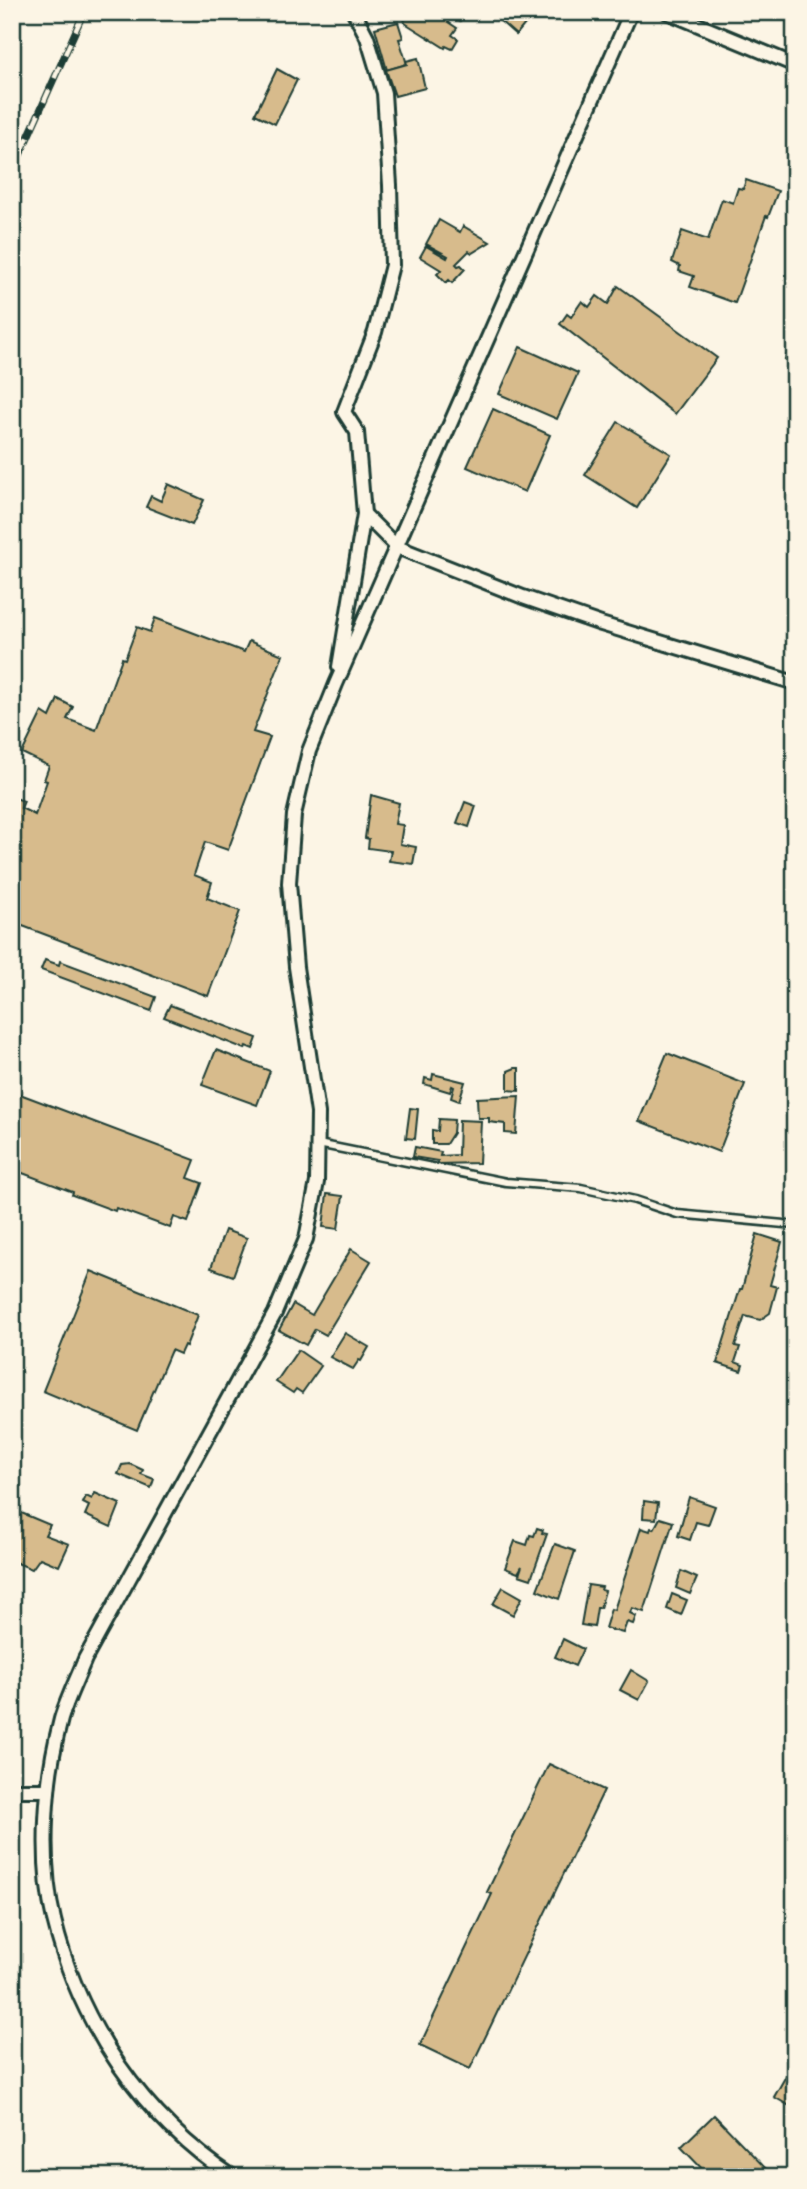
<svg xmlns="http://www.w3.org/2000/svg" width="807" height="2189" viewBox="0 0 807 2189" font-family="Mali,sans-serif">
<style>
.building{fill:#d7bb8c;stroke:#1f3d34;stroke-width:2}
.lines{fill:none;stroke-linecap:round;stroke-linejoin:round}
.service-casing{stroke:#1f3d34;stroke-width:11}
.minor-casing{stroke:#1f3d34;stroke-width:18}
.service{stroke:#fcf5e5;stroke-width:6}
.minor{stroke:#fcf5e5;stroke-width:12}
.rail-casing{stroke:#1f3d34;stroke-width:7}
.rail{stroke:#fcf5e5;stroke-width:4.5;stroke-dasharray:13;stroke-linecap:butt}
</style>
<rect width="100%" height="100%" fill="#fcf5e5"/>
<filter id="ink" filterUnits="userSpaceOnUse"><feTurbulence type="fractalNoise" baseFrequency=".0143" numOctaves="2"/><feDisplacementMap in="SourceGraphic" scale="14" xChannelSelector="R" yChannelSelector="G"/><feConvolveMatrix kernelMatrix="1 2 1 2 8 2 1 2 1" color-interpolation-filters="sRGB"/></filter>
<g filter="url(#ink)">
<!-- building -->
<g class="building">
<path d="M403,12H466L467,13L460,21L453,16L448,22L457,28L452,35L458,39L452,49L446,46L445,48L405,23Z"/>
<path d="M490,12H535L516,35Z"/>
<path d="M398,22L403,38L399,39L407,64L387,70L375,28Z"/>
<path d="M418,58L425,88L395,96L386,70L407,64L406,61Z"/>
<path d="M277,69L297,80L275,124L255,114Z"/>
<path d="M746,180L778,191L768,217L766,216L735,303L690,287L694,276L679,271L680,266L672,262L682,231L708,240L722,199L733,203L738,188L743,189Z"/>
<path d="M439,220L460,232L463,226L490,242L472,253L469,251L456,264L458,266L461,265L465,269L452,283L449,280L446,283L437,274L441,270L420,257L426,246L447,258L448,256L426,244Z"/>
<path d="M618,286L717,358L675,414L560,324L567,314L571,317L582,301L589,307L597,296L608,304Z"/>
<path d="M795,337V363L785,359Z"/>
<path d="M520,347L578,373L557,419L499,394Z"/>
<path d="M493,409L550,435L525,492L467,467Z"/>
<path d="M618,422L671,454L637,508L585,475Z"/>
<path d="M168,484L204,500L192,525L146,507L151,496L161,501Z"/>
<path d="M155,618L244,652L249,641L283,655L253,732L270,737L228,850L205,842L194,875L212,882L207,898L240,911L208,996L12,922V872L16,862L12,861V797L24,801L21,808L35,815L47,781L44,780L49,766L22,753L42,712L50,717L58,699L73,707L67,719L96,730L122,658L125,659L137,627L150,632Z"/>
<path d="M371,795L399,803L395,824L403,825L400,844L416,847L413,864L389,861L391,851L368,848L369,839L365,838Z"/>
<path d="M465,802L476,806L469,827L457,823Z"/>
<path d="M45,960L59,965L60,961L156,997L151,1011L41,970Z"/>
<path d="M170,1005L257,1038L253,1049L246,1046L245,1049L164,1017Z"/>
<path d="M216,1050L270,1071L257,1105L202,1085Z"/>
<path d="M667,1053L745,1084L719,1152L639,1121Z"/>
<path d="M515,1068H519V1091L508,1090V1071Z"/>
<path d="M433,1074L465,1082L459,1101L451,1098L454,1087L452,1086L450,1092L424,1084L425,1078L432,1080Z"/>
<path d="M12,1091L195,1160L188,1178L202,1183L188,1222L174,1217L170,1228L116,1208L115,1211L72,1195L73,1192L12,1169Z"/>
<path d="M519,1096L516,1134L505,1133V1124L489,1122V1118H478L477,1098Z"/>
<path d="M410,1108L418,1109L415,1139L406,1138Z"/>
<path d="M439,1119L454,1120L453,1133L446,1144H432V1130L438,1131Z"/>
<path d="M459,1120L481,1121L479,1163L438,1164V1161L413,1157L415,1147L441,1152L440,1156L458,1155Z"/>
<path d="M327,1194L343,1196L338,1229L323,1227Z"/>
<path d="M225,1230L247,1238L233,1276L211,1268Z"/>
<path d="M757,1234L782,1242L770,1285L777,1287L770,1313L760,1320L745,1316L735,1346L740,1347L735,1362L743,1365L741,1371L717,1363L740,1289H742Z"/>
<path d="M351,1249L371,1261L326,1335L315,1329L306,1345L279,1330L293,1304L312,1315Z"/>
<path d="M91,1271L198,1315L186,1346L184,1345L180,1354L171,1350L137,1430L43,1391Z"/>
<path d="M345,1333L369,1347L361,1361L359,1360L353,1369L330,1357Z"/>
<path d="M298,1350L321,1366L302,1393L296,1389L293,1393L276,1382Z"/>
<path d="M130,1464L143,1470L141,1474L154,1479L151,1488L118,1474L122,1465Z"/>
<path d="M95,1493L120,1504L111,1527L85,1515L89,1506L83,1503L86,1496L92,1499Z"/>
<path d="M689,1497L715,1506L708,1525L696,1522L690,1540L678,1536Z"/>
<path d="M644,1501L658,1503L656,1519L643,1518Z"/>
<path d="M19,1512L50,1525L45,1535L69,1544L59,1566L40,1558L32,1569L12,1561V1521L15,1522Z"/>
<path d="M660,1518L673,1522L644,1612L632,1608L630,1613L636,1616L633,1624L627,1622L623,1633L605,1628L611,1609L614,1610L641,1528L650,1531L651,1528L654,1529Z"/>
<path d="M537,1528L543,1530L542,1533L547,1534L531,1579L519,1575L522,1566L518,1573L505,1568L515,1541L527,1545L530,1535L534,1536Z"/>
<path d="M555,1544L575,1551L559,1599L537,1590Z"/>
<path d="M681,1571L697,1578L690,1594L676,1588Z"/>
<path d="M588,1585L602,1587L601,1590L605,1591L600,1608H597L594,1627L581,1625Z"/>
<path d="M503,1587L522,1598L513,1615L493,1604Z"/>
<path d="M672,1594L687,1600L681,1615L667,1609Z"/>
<path d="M563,1639L583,1649L575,1666L555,1657Z"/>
<path d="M631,1670L649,1681L639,1700L620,1690Z"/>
<path d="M549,1764L604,1790L470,2069L420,2045L492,1894L487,1892Z"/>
<path d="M795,2060V2109L774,2097Z"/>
<path d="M714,2115L774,2177H710L681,2147Z"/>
</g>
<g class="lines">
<defs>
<path id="service" d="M318,1144L506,1182L581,1188L635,1200L677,1214L795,1225"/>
<g id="minor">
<path d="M667,12L795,65"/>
<path d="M364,514L397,547L523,597L601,624L795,683"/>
<path d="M339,667L364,514L357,432L344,412L375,332L392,265L390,185L384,93L367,37L354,12"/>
<path d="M12,1790H48"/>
<path d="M233,2177C143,2118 79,2024 54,1920C44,1879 44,1834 48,1792C50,1769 55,1742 61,1719C67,1699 77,1679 85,1659L275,1313L306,1239L317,1182L318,1113L296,967L289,883L294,815L309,751L336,684L631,12"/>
</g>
</defs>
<!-- service casing -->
<use href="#service" class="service-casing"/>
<!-- minor casing -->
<use href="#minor" class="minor-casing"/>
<!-- service -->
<use href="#service" class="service"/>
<!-- minor -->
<use href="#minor" class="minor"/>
<defs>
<path id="rail" d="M12,173L84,12"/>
</defs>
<!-- rail casing -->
<use href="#rail" class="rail-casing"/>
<!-- rail -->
<use href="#rail" class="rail"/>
</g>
</g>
<!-- margin -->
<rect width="807" height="2189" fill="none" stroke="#fcf5e5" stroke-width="42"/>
<rect x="21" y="21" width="765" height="2147" fill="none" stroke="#1f3d34" stroke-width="2.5" filter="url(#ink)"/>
</svg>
